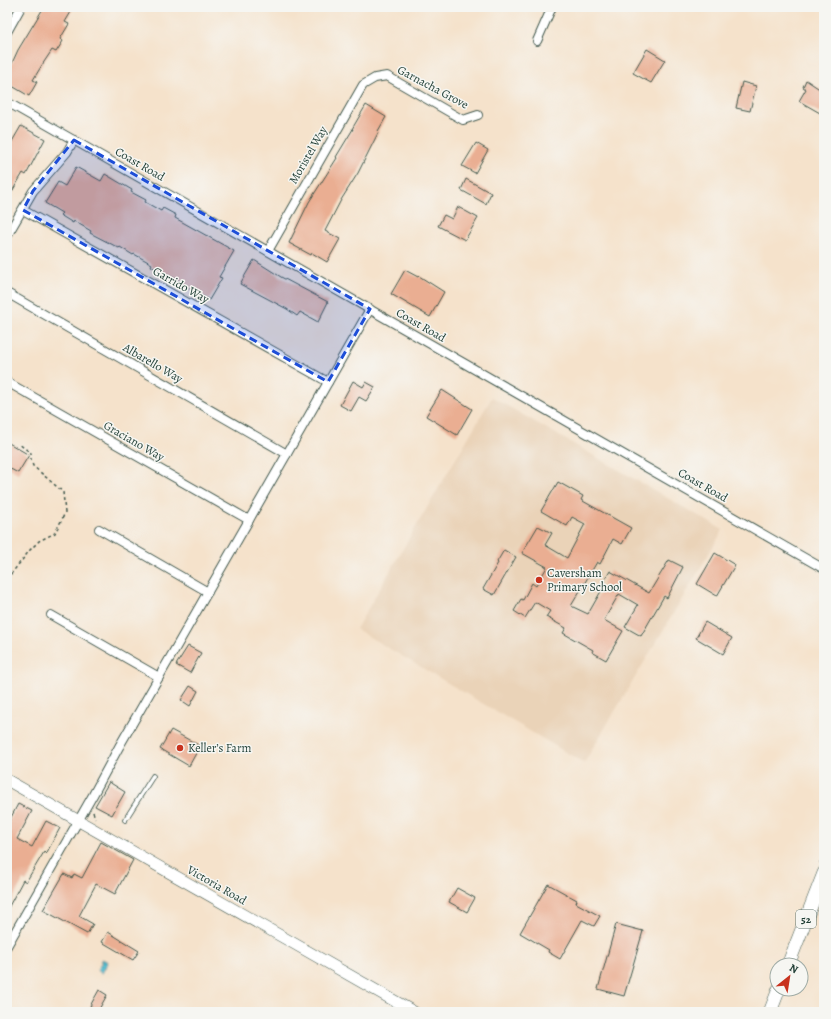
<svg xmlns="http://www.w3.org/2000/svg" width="831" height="1019" viewBox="0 0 831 1019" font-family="Alegreya,serif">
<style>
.built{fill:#ead3b8}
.water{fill:#52bbcf;stroke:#387c82}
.building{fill:#eaae92}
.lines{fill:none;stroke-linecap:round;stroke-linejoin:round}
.lane-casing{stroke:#3f564b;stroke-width:5.5}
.street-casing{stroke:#3f564b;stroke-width:10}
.secondary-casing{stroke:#3f564b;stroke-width:12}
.primary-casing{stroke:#3f564b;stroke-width:14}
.path{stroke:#3f564b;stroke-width:1.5;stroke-dasharray:3 3;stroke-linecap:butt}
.lane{stroke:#fff;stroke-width:4}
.street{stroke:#fff;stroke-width:8}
.secondary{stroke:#fff;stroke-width:11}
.primary{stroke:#fff;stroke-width:13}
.marked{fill:#1d4ed8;fill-opacity:0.2;stroke:#1d4ed8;stroke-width:3;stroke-dasharray:8 5;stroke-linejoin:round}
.poi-dot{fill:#c8321e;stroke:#f6f6f2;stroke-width:1.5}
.labels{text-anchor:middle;stroke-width:3;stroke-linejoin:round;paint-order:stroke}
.shield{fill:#f6f6f2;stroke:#60746d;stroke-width:1}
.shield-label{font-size:11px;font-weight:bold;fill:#1f3d34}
.street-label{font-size:12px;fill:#1f3d34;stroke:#f6f6f2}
.poi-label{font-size:12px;fill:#1f3d34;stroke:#f6f6f2;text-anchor:start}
</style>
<rect width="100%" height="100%" fill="#f6f6f2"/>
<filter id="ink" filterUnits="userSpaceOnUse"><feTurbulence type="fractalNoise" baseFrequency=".025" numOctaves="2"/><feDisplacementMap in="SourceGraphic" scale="8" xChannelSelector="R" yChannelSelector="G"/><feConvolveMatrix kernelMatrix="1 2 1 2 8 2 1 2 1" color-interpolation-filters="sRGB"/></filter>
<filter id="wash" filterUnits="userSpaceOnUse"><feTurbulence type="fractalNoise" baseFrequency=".012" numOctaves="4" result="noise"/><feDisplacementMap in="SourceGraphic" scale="16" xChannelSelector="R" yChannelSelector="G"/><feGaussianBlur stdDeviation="0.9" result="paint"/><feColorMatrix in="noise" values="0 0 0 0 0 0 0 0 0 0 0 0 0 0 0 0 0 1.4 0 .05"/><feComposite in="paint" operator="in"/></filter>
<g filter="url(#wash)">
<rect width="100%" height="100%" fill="#f5e2cb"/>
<!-- built -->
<path class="built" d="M492,397L723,530L584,763L356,629Z"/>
<!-- water -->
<path class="water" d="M102,959L108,962L102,973L97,970L102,962L100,961Z"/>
<g id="blocks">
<!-- building -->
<g class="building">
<path d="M44,7H74L65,22L69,24L60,39L63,41L56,52L52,50L42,65L33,80L37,82L29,96L7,83V74L18,50Z"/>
<path d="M647,49L665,60L651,83L633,73Z"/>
<path d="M806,80L824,92V106L820,113L799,101L806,89L803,87Z"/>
<path d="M742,82L756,86L750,111L736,108Z"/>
<path d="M366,105L386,117L378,131H379L358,173L341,200L325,231L340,239L327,262L312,253L311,255L289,243L309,202L337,158L336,157L353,129H352Z"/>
<path d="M21,126L45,139L26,175L23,173L7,200V144L10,145Z"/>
<path d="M476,143L488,150L475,173L462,166Z"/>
<path d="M76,167L101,181L105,174L132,190L131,192L146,200L145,202L161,211L163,208L176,215L175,218L234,251L219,277L222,278L209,300L182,284L183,283L151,266L152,264L134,254L133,255L120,247L119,248L90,233L91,231L74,221L73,223L60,215L62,213L45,203L58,182L65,186Z"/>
<path d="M466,179L491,193L486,204L461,190Z"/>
<path d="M458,207L478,218L465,240L438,226L444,215L452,219Z"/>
<path d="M254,260L281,277L328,302L318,322L300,312L297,316L287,309L240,284Z"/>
<path d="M405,270L418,277L419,276L444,292L430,317L391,294Z"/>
<path d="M353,381L363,387L366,382L375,387L366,401L359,397L351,411L340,405Z"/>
<path d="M442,390L472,409L457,435L426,416Z"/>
<path d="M7,442L29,455L18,473L7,467Z"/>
<path d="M558,482L583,496L581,500L631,528L622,544L613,539L600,564L597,562L571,606L588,614L604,586L602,585L610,571L649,593L669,560L683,567L667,598L664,596L641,636L625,627L638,605L619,594L604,620L623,631L606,660L592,652L593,650L563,633L566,628L546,617L550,611L535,602L525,618L514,611L521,599L523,600L532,583L536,586L547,567L522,553L538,526L552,533L545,545L567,558L585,524L572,517L567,526L541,511Z"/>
<path d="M504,550L516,557L494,595L483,589L498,563L497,562Z"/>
<path d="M715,553L735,565L717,596L697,584Z"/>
<path d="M705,622L732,638L723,654L696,638Z"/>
<path d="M188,646L201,653L190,673L176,665Z"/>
<path d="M190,686L198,691L190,706L181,700Z"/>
<path d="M171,730L200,746L189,766L160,749Z"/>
<path d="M109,782L125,792L112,815L95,806Z"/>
<path d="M18,804L32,811L17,839L32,847L46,821L60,828L46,854L44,852L26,882L23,880L7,910V837L10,832L7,831V825Z"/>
<path d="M101,842L133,860L115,894L96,884L79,916L93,924L87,934L43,910L64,874L72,878L74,874L82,878Z"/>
<path d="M548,884L577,900L576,903L600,916L594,926L582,920L560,959L548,952L549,950L520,933Z"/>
<path d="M457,888L475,898L467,912L449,902Z"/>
<path d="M616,924L643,931L624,996L598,989Z"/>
<path d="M108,932L139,951L133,960L102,942Z"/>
<path d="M99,990L107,995L98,1011L90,1006Z"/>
</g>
</g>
</g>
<g filter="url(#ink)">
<use href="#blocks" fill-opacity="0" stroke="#3f564b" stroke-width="1"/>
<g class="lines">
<defs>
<g id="lane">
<path d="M125,820L153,776"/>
<path d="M816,900L824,902"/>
</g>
<g id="street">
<path d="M7,32L21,7"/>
<path d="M537,41L552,7"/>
<path d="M7,102L824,569"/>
<path d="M23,210L328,382"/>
<path d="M7,236L33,191L67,152L74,140"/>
<path d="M268,251L363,85L375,78L387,76L463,120L478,115"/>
<path d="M7,293L287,454"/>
<path d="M7,382L249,520"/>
<path d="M99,529L208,592"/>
<path d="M51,615L159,677"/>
<path d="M7,946L93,795L120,745L370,309"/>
</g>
<path id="secondary" d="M7,780L414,1012"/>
<g id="primary">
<path d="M788,965L824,873"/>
<path d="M770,1012L779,989"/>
</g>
</defs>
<!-- lane casing -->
<use href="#lane" class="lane-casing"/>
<!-- street casing -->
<use href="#street" class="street-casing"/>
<!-- secondary casing -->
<use href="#secondary" class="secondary-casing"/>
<!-- primary casing -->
<use href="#primary" class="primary-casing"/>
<!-- path -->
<g class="path">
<path d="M7,579L30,550L39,541L55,533L65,513L63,492L33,466L31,460V453L19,444"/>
<path d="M93,812L95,818"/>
<path d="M820,863L824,852"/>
<path d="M775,979L777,972"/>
</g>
<!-- lane -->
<use href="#lane" class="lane"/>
<!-- street -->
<use href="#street" class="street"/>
<!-- secondary -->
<use href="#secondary" class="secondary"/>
<!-- primary -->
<use href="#primary" class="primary"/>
</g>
</g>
<!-- marked area -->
<path class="marked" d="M74,140L370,309L328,382L23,210L33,191Z"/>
<!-- markers -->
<g class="poi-dot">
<circle cx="539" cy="580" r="4"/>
<circle cx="180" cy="748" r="4"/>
</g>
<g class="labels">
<!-- shield labels -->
<rect class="shield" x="796" y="910" width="20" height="18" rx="3"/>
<g class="shield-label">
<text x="806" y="923">52</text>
</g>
<!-- street labels -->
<g class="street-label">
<text transform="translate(433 87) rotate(28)" y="4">Garnacha Grove</text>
<text transform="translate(308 155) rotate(-60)" y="4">Moristel Way</text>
<text transform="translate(140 164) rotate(30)" y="4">Coast Road</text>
<text transform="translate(181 285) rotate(29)" y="4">Garrido Way</text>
<text transform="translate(421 325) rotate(30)" y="4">Coast Road</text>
<text transform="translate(153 363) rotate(30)" y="4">Albarello Way</text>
<text transform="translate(134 441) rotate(30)" y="4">Graciano Way</text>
<text transform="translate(703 485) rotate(30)" y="4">Coast Road</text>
<text transform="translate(217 885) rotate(30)" y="4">Victoria Road</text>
</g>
<!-- poi labels -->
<g class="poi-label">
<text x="547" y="577">Caversham<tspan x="547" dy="14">Primary School</tspan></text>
<text x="188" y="752">Keller’s Farm</text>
</g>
</g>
<!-- margin -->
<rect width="831" height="1019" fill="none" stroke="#f6f6f2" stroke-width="24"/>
<!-- north arrow -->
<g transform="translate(789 977) rotate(30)"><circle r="19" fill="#f6f6f2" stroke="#a0aca6"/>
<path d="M0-3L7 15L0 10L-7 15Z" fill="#c8321e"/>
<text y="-6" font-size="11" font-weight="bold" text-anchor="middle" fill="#1f3d34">N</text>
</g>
</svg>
